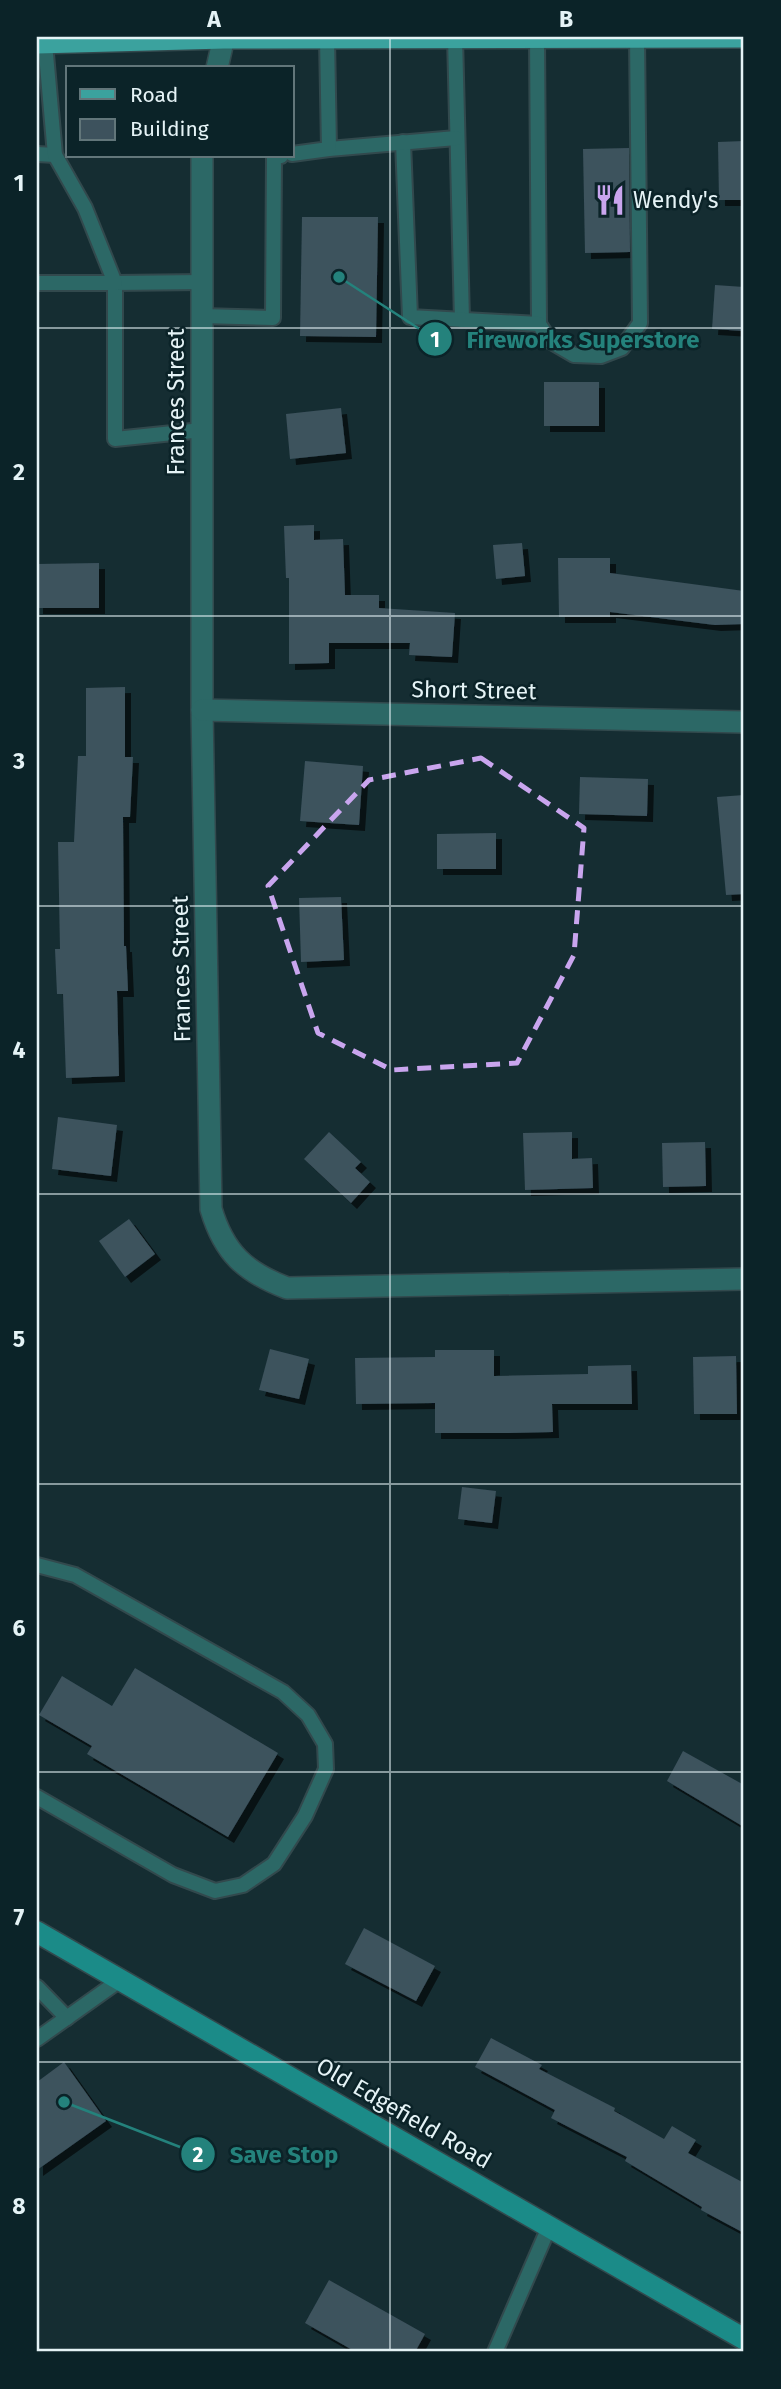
<svg xmlns="http://www.w3.org/2000/svg" width="781" height="2389" viewBox="0 0 781 2389" font-family="'Fira Sans',sans-serif">
<style>
.building{fill:#3d525d;filter:url(#shadow)}
.lines{fill:none;stroke-linecap:round;stroke-linejoin:round}
.lane-casing{stroke:#32494d;stroke-width:18}
.street-casing{stroke:#32494d;stroke-width:24}
.secondary-casing{stroke:#32494d;stroke-width:24}
.primary-casing{stroke:#32494d;stroke-width:24}
.lane{stroke:#2c6866;stroke-width:14}
.street{stroke:#2c6866;stroke-width:21}
.secondary{stroke:#1b8b88;stroke-width:21}
.primary{stroke:#3ba29e;stroke-width:21}
.marked{fill:none;stroke:#c9a5ee;stroke-width:5;stroke-dasharray:14 9;stroke-linejoin:round}
.grid{fill:none;stroke:#e5f3f6;stroke-width:2;stroke-opacity:0.55}
.labels{text-anchor:middle;stroke-width:5;stroke-linejoin:round;paint-order:stroke}
.poi-label{font-size:23px;fill:#e5f3f6;stroke:#0b2328;text-anchor:start}
.street-label{font-size:23px;fill:#e5f3f6;stroke:#0b2328}
.leader{fill:none;stroke:#24827c;stroke-width:2.5}
.callout-dot{fill:#24827c;stroke:#0b2328;stroke-width:2.5}
.mark-label{font-size:21px;text-anchor:middle;font-weight:bold;fill:#fff}
.callout-label{font-size:24px;text-anchor:middle;font-weight:bold;fill:#24827c;stroke:#0b2328;stroke-width:5;stroke-linejoin:round;paint-order:stroke}
.neatline{fill:none;stroke:#e5f3f6;stroke-width:2.5}
.grid-label{font-size:23px;text-anchor:middle;font-weight:bold;fill:#e5f3f6}
</style>
<defs>
<filter id="shadow"><feDropShadow dx="6" dy="6" stdDeviation="0" flood-color="#0009"/></filter>
</defs>
<rect width="100%" height="100%" fill="#152d32"/>
<!-- building -->
<g class="building">
<path d="M744,141V200H719L718,142Z"/>
<path d="M629,148L630,252L585,253L583,149Z"/>
<path d="M302,217H378L376,337L300,336Z"/>
<path d="M715,285L744,287V331L712,329Z"/>
<rect x="544" y="382" width="55" height="44"/>
<path d="M341,408L346,453L290,459L286,414Z"/>
<path d="M314,525V540L343,539L345,595H379V608L455,613L452,657L409,655L410,643H329V663L289,664V578H286L284,526Z"/>
<path d="M522,543L525,576L496,579L493,545Z"/>
<path d="M558,558H610V573L744,591V624L715,625L610,612V617H559Z"/>
<path d="M99,563V608H37V564Z"/>
<path d="M125,687V757H133L130,817H123L124,946H126L128,991H117L119,1076L66,1078L63,994H57L55,949H60L58,842H74L78,756H86V688Z"/>
<path d="M305,761L363,766L359,825L300,821Z"/>
<path d="M580,777L648,779L647,816L579,814Z"/>
<path d="M744,795V894L726,895L717,797Z"/>
<path d="M496,833V869H437V834Z"/>
<path d="M341,897L344,960L301,962L299,898Z"/>
<path d="M58,1117L117,1125L111,1176L52,1169Z"/>
<path d="M329,1132L361,1162L355,1168L370,1182L351,1203L304,1159Z"/>
<path d="M572,1132V1159L592,1158L593,1188L525,1190L523,1133Z"/>
<path d="M705,1142L706,1186L663,1187L662,1143Z"/>
<path d="M129,1219L155,1254L125,1277L99,1241Z"/>
<path d="M270,1349L309,1359L299,1399L259,1390Z"/>
<path d="M435,1350H494V1376L588,1374V1366L631,1365L632,1404H552L553,1432L509,1433H435V1403L356,1404L355,1358L435,1357Z"/>
<path d="M736,1356L737,1414H694L693,1357Z"/>
<path d="M462,1487L496,1491L492,1523L458,1519Z"/>
<path d="M135,1668L278,1753L228,1837L87,1754L92,1746L39,1715L62,1676L112,1706Z"/>
<path d="M683,1751L744,1785V1827L667,1781Z"/>
<path d="M364,1928L435,1966L416,2001L345,1964Z"/>
<path d="M491,2038L542,2065L539,2069L615,2108L614,2111L664,2139L672,2126L696,2140L688,2153L744,2183V2233L701,2210L702,2207L625,2161L627,2157L551,2118L555,2110L475,2067Z"/>
<path d="M64,2062L106,2121L37,2170V2082Z"/>
<path d="M329,2280L425,2334L415,2352H356L305,2323Z"/>
</g>
<g class="lines">
<defs>
<g id="lane">
<path d="M455,37L462,320"/>
<path d="M537,37L539,324L550,341L574,355L601,356L622,348L640,323L637,37"/>
<path d="M403,142L410,317L539,324"/>
<path d="M329,149L456,138"/>
<path d="M37,154L55,155"/>
<path d="M292,154L329,149L327,38"/>
<path d="M202,282L115,283V439L202,430"/>
<path d="M37,283H115L85,208L55,155L45,43"/>
<path d="M202,316L273,318L274,157L281,156"/>
<path d="M37,1565L75,1575L283,1692L308,1715L325,1744L326,1769L305,1816L274,1864L243,1885L215,1891L173,1875L37,1797"/>
<path d="M37,1987L67,2018"/>
<path d="M37,2039L120,1980"/>
<path d="M495,2352L549,2227"/>
</g>
<g id="street">
<path d="M217,68L224,37"/>
<path d="M202,156V710L211,1209C224,1253 245,1272 287,1288L744,1279"/>
<path d="M202,710L744,722"/>
</g>
<path id="secondary" d="M37,1932L744,2339"/>
<path id="primary" d="M37,43L224,38L744,37"/>
</defs>
<!-- lane casing -->
<use href="#lane" class="lane-casing"/>
<!-- street casing -->
<use href="#street" class="street-casing"/>
<!-- secondary casing -->
<use href="#secondary" class="secondary-casing"/>
<!-- primary casing -->
<use href="#primary" class="primary-casing"/>
<!-- lane -->
<use href="#lane" class="lane"/>
<!-- street -->
<use href="#street" class="street"/>
<!-- secondary -->
<use href="#secondary" class="secondary"/>
<!-- primary -->
<use href="#primary" class="primary"/>
</g>
<!-- marked area -->
<path class="marked" d="M481,758L584,828L574,955L517,1063L392,1070L318,1033L268,886L369,780Z"/>
<!-- grid -->
<path class="grid" d="M390,37V2352M37,328H744M37,616H744M37,906H744M37,1194H744M37,1484H744M37,1772H744M37,2062H744"/>
<!-- icons -->
<defs>
<symbol id="restaurant-bare" viewBox="-9 -9 18 18"><path d="M-5-6h1v4h1v-4h1v4h1v-4h1v5L-1.5 .5V6h-2V.5L-5-1ZM5-6V6H3V1.5H1.5Q1.5-4 5-6Z" fill="#c9a5ee" stroke="#0b2328" stroke-width="2.5" paint-order="stroke"/></symbol>
</defs>
<g fill-rule="evenodd">
<use href="#restaurant-bare" x="588" y="178" width="44" height="44"/>
</g>
<g class="labels">
<!-- poi labels -->
<g class="poi-label">
<text x="633" y="208">Wendy's</text>
</g>
<!-- street labels -->
<g class="street-label">
<text transform="translate(176 402) rotate(-90)" y="8">Frances Street</text>
<text transform="translate(474 690) rotate(1)" y="8">Short Street</text>
<text transform="translate(181 969) rotate(-91)" y="8">Frances Street</text>
<text transform="translate(404 2113) rotate(30)" y="8">Old Edgefield Road</text>
</g>
</g>
<!-- callouts -->
<path class="leader" d="M339 277L435 339M64 2102L198 2154"/>
<g class="callout-dot">
<circle cx="339" cy="277" r="7"/>
<circle cx="64" cy="2102" r="7"/>
<circle cx="435" cy="339" r="18"/>
<circle cx="198" cy="2154" r="18"/>
</g>
<g class="mark-label">
<text x="435" y="347">1</text>
<text x="198" y="2162">2</text>
</g>
<g class="callout-label">
<text x="583" y="348">Fireworks Superstore</text>
<text x="284" y="2163">Save Stop</text>
</g>
<!-- border -->
<rect width="781" height="2389" fill="none" stroke="#0b2328" stroke-width="77"/>
<!-- legend -->
<rect x="66" y="66" width="228" height="91" fill="#0b2328" stroke="#62767a" stroke-width="2"/>
<rect x="80" y="89" width="35" height="10" fill="#3ba29e" stroke="#62767a" stroke-width="2"/>
<text x="130" y="102" font-size="21" fill="#e5f3f6">Road</text>
<rect x="80" y="119" width="35" height="21" fill="#3d525d" stroke="#62767a" stroke-width="2"/>
<text x="130" y="136" font-size="21" fill="#e5f3f6">Building</text>
<rect x="38" y="38" width="704" height="2312" class="neatline"/>
<g class="grid-label">
<text x="214" y="27">A</text>
<text x="566" y="27">B</text>
<text x="19" y="191">1</text>
<text x="19" y="480">2</text>
<text x="19" y="769">3</text>
<text x="19" y="1058">4</text>
<text x="19" y="1347">5</text>
<text x="19" y="1636">6</text>
<text x="19" y="1925">7</text>
<text x="19" y="2214">8</text>
</g>
</svg>
